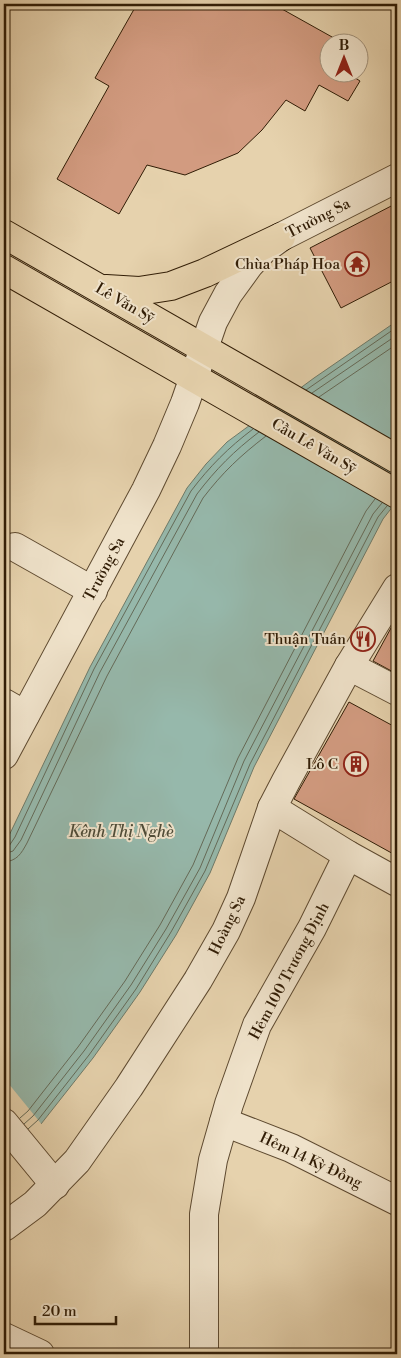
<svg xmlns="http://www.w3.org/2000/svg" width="401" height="1358" viewBox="0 0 401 1358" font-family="'Libre Bodoni',serif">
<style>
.water{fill:#96b8ab;stroke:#6e7a69}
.pier{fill:#e6d2ad}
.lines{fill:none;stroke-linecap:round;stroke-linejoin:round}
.shore{stroke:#646a58;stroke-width:1}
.building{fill:#d29b80;stroke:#311d06}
.minor-casing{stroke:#5e4a30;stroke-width:30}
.major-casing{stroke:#311d06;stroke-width:30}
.minor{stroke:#efe2ca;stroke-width:28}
.major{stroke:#e6d2ad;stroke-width:28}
.labels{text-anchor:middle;stroke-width:4;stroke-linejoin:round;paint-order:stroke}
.street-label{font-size:15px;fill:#311d06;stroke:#efe2ca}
.poi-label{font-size:15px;fill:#311d06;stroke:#efe2ca;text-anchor:end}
.water-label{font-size:16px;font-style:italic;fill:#4f4c38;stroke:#efe2ca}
</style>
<rect width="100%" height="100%" fill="#e6d2ad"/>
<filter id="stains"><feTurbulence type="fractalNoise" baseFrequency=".004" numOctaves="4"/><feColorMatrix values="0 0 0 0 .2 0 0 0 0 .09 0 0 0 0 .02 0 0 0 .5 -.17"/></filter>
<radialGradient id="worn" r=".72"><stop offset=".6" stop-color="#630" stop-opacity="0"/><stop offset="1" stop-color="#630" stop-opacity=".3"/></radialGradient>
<!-- water -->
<path class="water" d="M397,321V501L383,519L254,767L210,873L176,935L140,992L93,1058L41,1124L4,1159V846L90,667L187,488L206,464L227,442L314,378Z"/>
<!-- pier -->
<path class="pier" d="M4,1078L43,1126L4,1161Z"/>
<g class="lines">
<!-- shore -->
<g class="shore">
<path d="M306,390L397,327"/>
<path d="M312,393L397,335"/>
<path d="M319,397L397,344"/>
<path d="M4,848L9,846L15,837L94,669L191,491C210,466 228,448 253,429"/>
<path d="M4,854L13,851L21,840L100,672L197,494C216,469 234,451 259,432"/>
<path d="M4,862C17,861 21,854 27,843L107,676L203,498C223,472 240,456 266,436"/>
<path d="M20,1118L28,1111L78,1047L125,981L160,925L193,865L238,758L366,511L375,499"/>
<path d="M24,1124L33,1116L84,1051L131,985L166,929L200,868L244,761L373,514L382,503"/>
<path d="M28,1129L38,1120L89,1055L136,989L171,932L205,871L250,764L378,517L387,506"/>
</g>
</g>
<!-- building -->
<g class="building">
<path d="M137,4H273L341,42H328V72H346L360,81L348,101L319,85L305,111L286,100L262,130L238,153L185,175L147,165L119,214L57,179L109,86L95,78Z"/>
<path d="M397,203V279L341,308L310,248Z"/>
<path d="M397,617V674L373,661Z"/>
<path d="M349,702L397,728V856L294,799Z"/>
</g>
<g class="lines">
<defs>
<g id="minor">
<path d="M15,547L93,591"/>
<path d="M349,666L397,691"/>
<path d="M4,703L25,715"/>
<path d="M4,755L146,490L167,446L185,403L213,322L228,294L249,265L263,250L281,237L397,178"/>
<path d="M272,808L348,855L397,882"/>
<path d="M224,1122L291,1148L397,1201"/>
<path d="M4,1123L55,1185"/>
<path d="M4,1227L35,1204L77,1161L129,1087L198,980L226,931L241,898L272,808L286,781L349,666L397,588"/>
<path d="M4,1337L40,1354"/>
<path d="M204,1354V1214L213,1160L229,1104L257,1025L312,928L348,855"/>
</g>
<g id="major">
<path d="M4,234L397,459"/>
<path d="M4,269L397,494"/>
<path d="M106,289L139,291L171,286L205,273L281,237"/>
</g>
</defs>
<!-- minor casing -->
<use href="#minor" class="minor-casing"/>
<!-- major casing -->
<use href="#major" class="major-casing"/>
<!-- minor -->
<use href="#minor" class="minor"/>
<!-- major -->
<use href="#major" class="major"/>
</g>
<!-- icons -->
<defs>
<symbol id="temple-ring" viewBox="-11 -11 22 22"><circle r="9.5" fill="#efe2ca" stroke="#8f2418" stroke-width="1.5"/><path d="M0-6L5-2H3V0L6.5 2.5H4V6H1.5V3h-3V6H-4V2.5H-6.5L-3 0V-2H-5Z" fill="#8f2418"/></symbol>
<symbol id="restaurant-ring" viewBox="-11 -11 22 22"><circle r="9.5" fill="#efe2ca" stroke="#8f2418" stroke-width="1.5"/><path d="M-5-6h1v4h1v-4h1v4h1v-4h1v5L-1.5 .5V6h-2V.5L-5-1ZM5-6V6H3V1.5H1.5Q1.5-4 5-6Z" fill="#8f2418"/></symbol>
<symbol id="building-ring" viewBox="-11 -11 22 22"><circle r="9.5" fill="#efe2ca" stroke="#8f2418" stroke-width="1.5"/><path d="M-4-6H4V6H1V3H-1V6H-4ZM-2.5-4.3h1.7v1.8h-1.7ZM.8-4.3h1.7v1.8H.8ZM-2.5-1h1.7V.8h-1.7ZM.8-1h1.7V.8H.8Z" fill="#8f2418"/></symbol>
</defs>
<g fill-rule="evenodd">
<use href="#temple-ring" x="343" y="250" width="28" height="28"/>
<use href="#restaurant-ring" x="349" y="625" width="28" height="28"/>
<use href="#building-ring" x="342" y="750" width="28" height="28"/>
</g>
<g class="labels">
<!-- street labels -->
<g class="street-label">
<text transform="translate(318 218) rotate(-27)" y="5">Trường Sa</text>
<text transform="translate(125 303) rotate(30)" y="5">Lê Văn Sỹ</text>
<text transform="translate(314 446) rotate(30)" y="5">Cầu Lê Văn Sỹ</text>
<text transform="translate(104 569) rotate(-62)" y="5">Trường Sa</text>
<text transform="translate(227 925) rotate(-64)" y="5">Hoàng Sa</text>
<text transform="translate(289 971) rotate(-62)" y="5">Hẻm 100 Trương Định</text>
<text transform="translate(311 1160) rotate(25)" y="5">Hẻm 14 Kỳ Ðồng</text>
</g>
<!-- poi labels -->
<g class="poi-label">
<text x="340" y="269">Chùa Pháp Hoa</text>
<text x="346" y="644">Thuận Tuấn</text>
<text x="338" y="769">Lô C</text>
</g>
<!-- water labels -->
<g class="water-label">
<text x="121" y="837">Kênh Thị Nghè</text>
</g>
</g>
<!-- margin -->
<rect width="401" height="1358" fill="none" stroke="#e6d2ad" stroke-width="20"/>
<rect x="5" y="5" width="391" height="1348" fill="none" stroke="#311d06" stroke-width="2.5"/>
<rect x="10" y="10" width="381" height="1338" fill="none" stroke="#311d06"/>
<!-- north arrow -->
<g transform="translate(344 58)"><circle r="24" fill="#efe2ca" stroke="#a3937c"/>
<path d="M0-4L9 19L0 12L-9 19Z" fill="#8f2418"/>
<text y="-8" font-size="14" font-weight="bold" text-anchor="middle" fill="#311d06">B</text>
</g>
<!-- scale -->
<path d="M35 1316v8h81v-8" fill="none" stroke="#311d06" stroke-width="2.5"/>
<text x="42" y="1316" font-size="15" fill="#311d06" stroke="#efe2ca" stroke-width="4" paint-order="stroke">20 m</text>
<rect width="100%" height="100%" filter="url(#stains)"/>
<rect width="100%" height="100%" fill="url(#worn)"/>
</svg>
